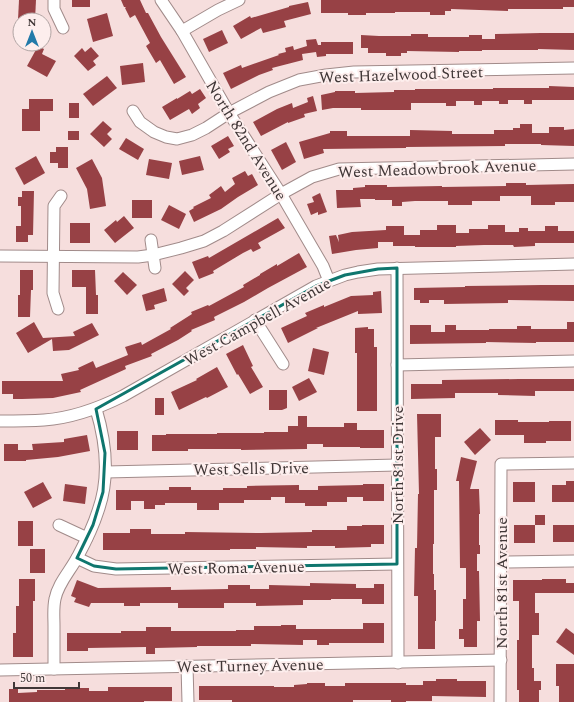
<svg xmlns="http://www.w3.org/2000/svg" width="574" height="702" viewBox="0 0 574 702" font-family="Spectral,serif">
<style>
.building{fill:#974145}
.lines{fill:none;stroke-linecap:round;stroke-linejoin:round}
.minor-casing{stroke:#a18b8a;stroke-width:13}
.minor{stroke:#fff;stroke-width:11}
.marked{fill:none;stroke:#0f766e;stroke-width:3;stroke-linejoin:round}
.labels{text-anchor:middle;stroke-width:4;stroke-linejoin:round;paint-order:stroke}
.street-label{font-size:16px;fill:#403737;stroke:#fdeeed}
</style>
<rect width="100%" height="100%" fill="#f6dedd"/>
<!-- building -->
<g class="building">
<path d="M19,0H36L35,20H18Z"/>
<rect x="72" y="0" width="18" height="7"/>
<path d="M121,0H140L146,13H148L161,37L186,77L174,84L160,60L156,63L146,46L150,43L135,15L130,18L125,8L126,7H124Z"/>
<path d="M321,0H574V7H563V9H508V11L451,9V11H445V15H430V12H395V13H366V15H348V13H321Z"/>
<path d="M308,2L311,14L284,21L286,27L263,33L261,28L241,39L233,26L250,16L251,18L289,7V6Z"/>
<path d="M107,13L113,36L93,42L87,19Z"/>
<path d="M222,30L228,43L209,52L203,39Z"/>
<path d="M541,33H574V50L538,49V50H482V51H459V52L407,51V53H401V56H386V53H368V48H361V35L379,36H411V34H428V37H469V35H482V39H495V34Z"/>
<path d="M316,39L318,45H321V42H353V54H326V56L317,57L316,52L302,54L303,60L272,68L273,70L259,75L231,89L223,73L241,65L242,68L279,55L278,54L286,52L285,48L293,46L294,50L307,46L306,40Z"/>
<path d="M38,46L44,49L42,54L56,61L47,77L27,66Z"/>
<path d="M91,47L99,56L93,61L96,65L88,71L74,56L82,48L85,52Z"/>
<path d="M143,63L145,82L122,85L120,66Z"/>
<path d="M107,76L117,88L93,106L83,94Z"/>
<path d="M549,86L574,87V100H532V104H524V100H508V104H499V101H482V105H474V101H456V106H446V103H411V110H361V108H333L322,110L321,95L335,92V91H355V93L394,92V90H415V89H493V88H549Z"/>
<path d="M200,89L206,98L198,104L200,108L192,114L189,109L170,120L162,107L177,98V99L190,91L192,94Z"/>
<path d="M313,96L317,111L304,114L305,117L288,123V122L261,136L253,122L277,109L292,103L293,108L308,102L307,98Z"/>
<path d="M29,99H53V111H40V131H22V109H29Z"/>
<rect x="69" y="103" width="10" height="15"/>
<path d="M103,121L112,129L107,134L112,139L104,147L90,134Z"/>
<path d="M520,124H532V133H549V127H564V130L574,129V146L541,145V144H505V146L406,147V148L323,149L324,153L304,159L299,142L330,133V131H347V136H410V130L452,131V134H494V130H513V128H520Z"/>
<rect x="68" y="131" width="11" height="9"/>
<path d="M228,136L234,146L228,149L230,152L219,159L211,146Z"/>
<path d="M126,138L144,149L138,160L119,149Z"/>
<path d="M286,142L296,162L282,170L271,150Z"/>
<path d="M56,147H68V168H58V163H50V152H56Z"/>
<path d="M36,156L45,173L24,185L15,168Z"/>
<path d="M200,156L204,170L182,175L179,161Z"/>
<path d="M92,159L102,178L106,206L90,209L87,189L76,168Z"/>
<path d="M149,159L172,163L169,179L146,175Z"/>
<path d="M245,171L248,176L252,174L258,185L238,197L221,209L194,222L189,211L194,208L193,207L211,198L209,195L221,186L225,192L235,184L232,178Z"/>
<path d="M506,183H526V185L574,184V202H555V205H531V196H500V201H472V205H448V201H415L402,202V206H392V200H375V199H360L361,207L337,208L336,190H353V188L365,187V185H387V187L442,186V187L506,186Z"/>
<path d="M22,191H34L33,235H28V242H16V226H21V206H18V197H22Z"/>
<path d="M320,193L327,212L318,215V212L311,215L307,204L314,202L312,197Z"/>
<rect x="132" y="200" width="20" height="18"/>
<path d="M169,205L186,214L179,229L161,220Z"/>
<path d="M124,216L134,228L115,243L104,230L116,220L117,222Z"/>
<path d="M278,218L285,228L258,243L261,248L253,252L251,249L243,253L213,271L214,273L199,279L192,262L208,256L209,258Z"/>
<rect x="70" y="223" width="20" height="20"/>
<path d="M437,225H456V233H469V229H488V225H505V232H519V228H528V231H545V226H558V231H574V243H535V246L514,247L513,245H484L456,246V247H415V246H393V242H378V248L356,250L332,254L329,236L336,235L339,242L338,235L352,232L386,230V226H404V235H420V230H437Z"/>
<path d="M299,253L307,267L268,288L244,302L214,317L215,320L191,330L192,331L178,340L151,354L152,356L125,366L126,369L80,390L81,392L53,398L22,399H13V394H2V381H63L61,374L79,370L78,368L93,361L96,368L128,355L125,347L141,342L142,345L171,329L170,328L192,314L191,312L208,305L209,306L244,287L243,285L260,275V274L277,264V266Z"/>
<path d="M20,270H33V290H31L30,317H18V295H20Z"/>
<path d="M72,270H95L96,295H98V314H86V287H72Z"/>
<path d="M185,271L194,280L186,288L189,291L184,296L172,284Z"/>
<path d="M123,272L137,285L127,295L114,281Z"/>
<path d="M542,285H574V301L508,300V303L444,304V300H429V303H420V300H414V288L465,287V286Z"/>
<path d="M164,288L167,301L154,305L155,309L146,311L142,295Z"/>
<path d="M381,291L382,313L358,314V311L316,328H318L288,343L281,328L307,316L305,313L324,305V307L351,296L373,295V292Z"/>
<path d="M34,322L43,338L75,336L73,332L92,323L99,335L69,350L53,351L52,339L28,353L16,333Z"/>
<path d="M567,322H574V342H536V343L486,342V343L410,344V325H431V332H445V325H456V330H489V329H517V326H531V329H567Z"/>
<path d="M368,327V329H374V347H377V411H357V353H355V328Z"/>
<path d="M243,345L253,366L251,367L263,387L250,394L238,374L237,375L226,354Z"/>
<path d="M313,348L329,352L324,375L308,371Z"/>
<path d="M217,367L228,387L207,398L206,397L179,410L171,392L197,380L196,379Z"/>
<path d="M309,378L317,392L299,401L292,387Z"/>
<path d="M519,379H574V391H535V396L498,395V393H455V398L411,399V384H442V380Z"/>
<path d="M269,390H287V408L282,410H269Z"/>
<rect x="155" y="398" width="9" height="17"/>
<path d="M417,414H441V437H435V469H437V490H434V544H433V574H434V590H436V621H435V649H418V596H414L415,548H417L418,494H419Z"/>
<path d="M298,416H307V427H344V423H357V430H384V448H360V447H323V444H307V449L241,450V449H188V451H152V435H166V434H217V433H264V432H288V426H298Z"/>
<path d="M495,420H518V422H549V421H571V441H546V443H524V435H495Z"/>
<path d="M480,428L491,440L475,455L464,442Z"/>
<rect x="117" y="431" width="21" height="19"/>
<path d="M87,435L90,451L58,457L26,460V461H4V444H18V450H33L32,444L64,442V439Z"/>
<path d="M461,457L477,461L470,489H479L480,514H479V545H480V554H477V571H479L480,621H477V647H464V639H459V629H463V599H466V568H460L459,481H456Z"/>
<path d="M566,481H574V502H552V485H566Z"/>
<path d="M43,482L52,498L33,508L24,492Z"/>
<rect x="513" y="482" width="22" height="20"/>
<path d="M65,484L87,487L85,504L63,501Z"/>
<path d="M363,484H384V501H363V497H347V502H327V506H305V503H285V497H271V500H244V503H219V510H197V503H165V505H155V509H144V501H131V510H116V490H169V487H191V490H223V488H247V486L299,485V490H318V486L363,485Z"/>
<rect x="535" y="515" width="10" height="10"/>
<rect x="18" y="521" width="15" height="25"/>
<path d="M362,525H384V544H371V547L335,548V546H307V548L256,547V549H230V550H103V533H130V529H151V534H185V532L261,533L312,532V530H347V526H362Z"/>
<rect x="514" y="525" width="21" height="18"/>
<rect x="553" y="525" width="21" height="17"/>
<rect x="30" y="549" width="15" height="24"/>
<path d="M19,579H35V601H33V657H13V633H16V606H19Z"/>
<path d="M542,579H566V583H574V593H535V613H539V635H532V668H534V681H541V690H539V702H519V690H517V640H519V601H513V580H542Z"/>
<path d="M77,580L98,588L171,587V590L228,589V585H250V589H269V585L310,586V583L356,584V588H374V584H384V604H362V599H331V600H303V605L256,606V603H224V608H178V603H140V606H124V603H91L89,607L74,602L76,598L71,596Z"/>
<path d="M363,623H384V643H329V645H317V640H303V645L251,644V646H197V647L155,648V654H146V647L88,648V651H67V633H121V631H146V627H171V631H236V630H254V626H281V625H296V629H363Z"/>
<path d="M566,628L574,634V655L556,642Z"/>
<path d="M556,664H574V702H559V686H556Z"/>
<path d="M436,679H457V681H486V697L432,696V701H406V702H391V700H353V702H232V700H199V686H274V687H294V685L307,684V683H325V686H345V683H406V685H423V681H436Z"/>
<path d="M108,687H172V701H144V702H9V689H18V693L37,692V690H65V688H89V691H108Z"/>
</g>
<g class="lines">
<defs>
<g id="minor">
<path d="M54,0V9L63,28"/>
<path d="M161,0L182,31L229,113L281,194L323,266L329,281"/>
<path d="M182,31L218,10L239,0"/>
<path d="M133,111L140,122L154,132L166,137L177,139L192,135L206,128L229,113L269,92L299,80L326,75L354,72L574,68"/>
<path d="M151,240L155,268"/>
<path d="M0,256L138,257L153,255L181,248L204,241L223,231L281,194L312,177L339,169L574,164"/>
<path d="M397,268L398,663"/>
<path d="M58,309L53,293L54,206L61,196"/>
<path d="M255,320L283,364"/>
<path d="M397,365L574,361"/>
<path d="M0,421C14,421 29,421 44,420C72,418 99,408 123,396L316,286L345,275L358,272L378,269L574,264"/>
<path d="M106,472L397,465"/>
<path d="M59,525L87,538"/>
<path d="M77,558L94,566L116,569L397,564"/>
<path d="M501,562L574,561"/>
<path d="M187,666L188,702"/>
<path d="M54,669C54,655 54,641 54,626C54,617 53,608 55,599C58,583 71,570 78,556C86,541 93,527 98,511C110,478 106,442 96,409"/>
<path d="M0,670L501,660"/>
<path d="M500,702L501,464L574,463"/>
</g>
</defs>
<!-- minor casing -->
<use href="#minor" class="minor-casing"/>
<!-- minor -->
<use href="#minor" class="minor"/>
</g>
<!-- marked area -->
<path class="marked" d="M397,268V564L116,569L94,566L77,558L93,525L103,492L105,453L96,409L316,286L345,275L378,269Z"/>
<g class="labels">
<!-- street labels -->
<g class="street-label">
<text transform="translate(401 74) rotate(-2)" y="6">West Hazelwood Street</text>
<text transform="translate(247 140) rotate(58)" y="6">North 82nd Avenue</text>
<text transform="translate(437 168) rotate(-2)" y="6">West Meadowbrook Avenue</text>
<text transform="translate(257 321) rotate(-29)" y="6">West Campbell Avenue</text>
<text transform="translate(397 465) rotate(-90)" y="6">North 81st Drive</text>
<text transform="translate(251 468) rotate(-1)" y="6">West Sells Drive</text>
<text transform="translate(236 567) rotate(-1)" y="6">West Roma Avenue</text>
<text transform="translate(501 583) rotate(-90)" y="6">North 81st Avenue</text>
<text transform="translate(250 665) rotate(-1)" y="6">West Turney Avenue</text>
</g>
</g>
<!-- north arrow -->
<g transform="translate(32 32)"><circle r="19" fill="#fdeeed" stroke="#b1a5a4"/>
<path d="M0-3L7 15L0 10L-7 15Z" fill="#227aa9"/>
<text y="-6" font-size="11" font-weight="bold" text-anchor="middle" fill="#403737">N</text>
</g>
<!-- scale -->
<path d="M14 682v6h65v-6" fill="none" stroke="#403737" stroke-width="2"/>
<text x="20" y="682" font-size="12" fill="#403737" stroke="#fdeeed" stroke-width="3" paint-order="stroke">50 m</text>
</svg>
